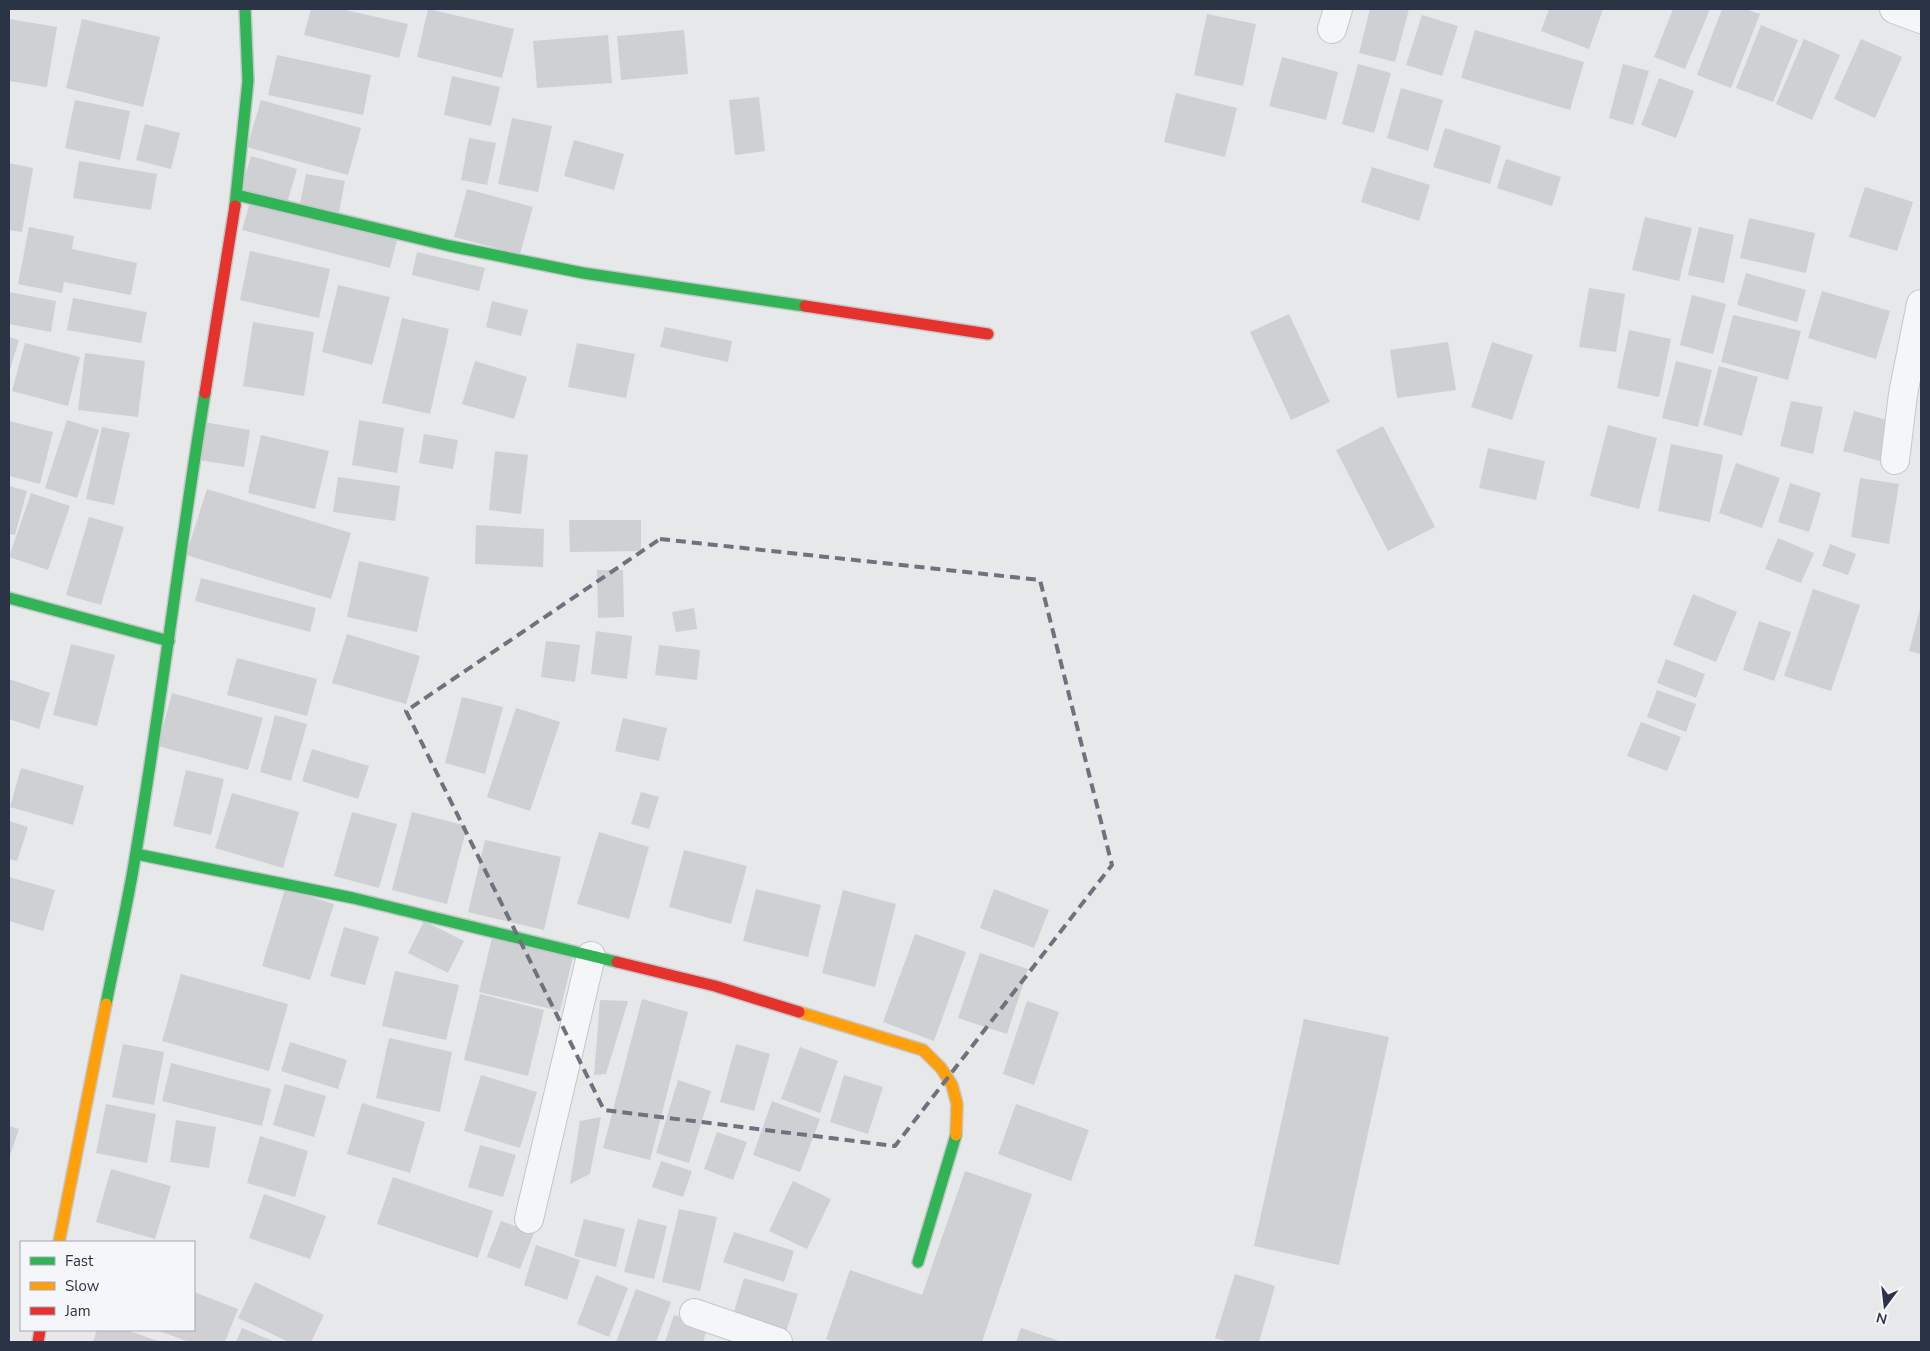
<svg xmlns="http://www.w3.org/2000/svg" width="1930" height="1351" viewBox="0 0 1930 1351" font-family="'Nunito Sans',sans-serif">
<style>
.building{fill:#ced0d3}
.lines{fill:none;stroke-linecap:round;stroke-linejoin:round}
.street-casing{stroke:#c4c6c8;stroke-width:30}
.fast-casing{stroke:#c4c6c8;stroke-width:14}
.slow-casing{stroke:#c4c6c8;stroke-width:14}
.jam-casing{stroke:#c4c6c8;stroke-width:14}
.street{stroke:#f5f6f7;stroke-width:28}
.fast{stroke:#30b455;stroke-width:11}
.slow{stroke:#ff9f0a;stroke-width:11}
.jam{stroke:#e5322d;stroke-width:11}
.marked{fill:none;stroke:#6c737f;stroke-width:4;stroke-dasharray:10 6;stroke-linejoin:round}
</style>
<rect width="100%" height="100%" fill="#e6e8ea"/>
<!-- building -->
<g class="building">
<path d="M311,9H341L408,24L399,58L304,35Z"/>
<path d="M428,9L514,29L502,78L417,57Z"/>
<path d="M1370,9H1409L1395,62L1359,53Z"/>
<path d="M1549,9H1603L1589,49L1541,31Z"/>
<path d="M1673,9H1710L1685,69L1654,57Z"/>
<path d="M1722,9H1745L1760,14L1731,88L1697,75Z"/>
<path d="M1207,14L1256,24L1243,86L1194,75Z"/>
<path d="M1422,15L1458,26L1442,76L1406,65Z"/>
<path d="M9,19L57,27L47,87L9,81Z"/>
<path d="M82,19L160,37L143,107L66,88Z"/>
<path d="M1761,25L1798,40L1773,102L1736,88Z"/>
<path d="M684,30L688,74L621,80L617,36Z"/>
<path d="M1475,30L1584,62L1570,110L1461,78Z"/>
<path d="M608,35L612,83L537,88L533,41Z"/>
<path d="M1804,39L1840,55L1812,120L1776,104Z"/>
<path d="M1861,39L1902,57L1875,118L1834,99Z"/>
<path d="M277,55L371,75L363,115L268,95Z"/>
<path d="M1282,57L1338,72L1326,120L1269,106Z"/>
<path d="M1358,64L1391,73L1374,133L1342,124Z"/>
<path d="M1623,64L1649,71L1633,125L1609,118Z"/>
<path d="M452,76L500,87L491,126L444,115Z"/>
<path d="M1659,78L1694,91L1676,138L1641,125Z"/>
<path d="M1401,88L1443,100L1428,151L1387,138Z"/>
<path d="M1176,93L1237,108L1225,157L1164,142Z"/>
<path d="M759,97L765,151L735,155L729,100Z"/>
<path d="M75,100L130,111L120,160L65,148Z"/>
<path d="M261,100L361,128L348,175L247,147Z"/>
<path d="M512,118L552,126L538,192L498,184Z"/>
<path d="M145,124L180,133L171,169L136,160Z"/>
<path d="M1445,128L1501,146L1490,184L1433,167Z"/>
<path d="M469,138L496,143L487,185L461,180Z"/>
<path d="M574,140L624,154L614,190L564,176Z"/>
<path d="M251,156L297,169L287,203L241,189Z"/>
<path d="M1506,159L1561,177L1552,206L1497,188Z"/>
<path d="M79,161L157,174L151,210L73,198Z"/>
<path d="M9,163L33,168L22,232L9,230Z"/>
<path d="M1372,167L1430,185L1419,221L1361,202Z"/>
<path d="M306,174L345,181L339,212L300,204Z"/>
<path d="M1865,187L1913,202L1897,251L1849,237Z"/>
<path d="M467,189L533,207L520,254L454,237Z"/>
<path d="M250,202L397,240L390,268L242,230Z"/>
<path d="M1645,217L1692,228L1679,281L1632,270Z"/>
<path d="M1749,218L1815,233L1806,273L1740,258Z"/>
<path d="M29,227L74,236L72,249L137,263L131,295L64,282L62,293L18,284Z"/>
<path d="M1699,227L1734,235L1724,283L1688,275Z"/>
<path d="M250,251L330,269L319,318L240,300Z"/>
<path d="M417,252L485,268L479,291L412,275Z"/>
<path d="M1746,273L1806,290L1797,322L1737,305Z"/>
<path d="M338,285L390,297L372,365L322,352Z"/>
<path d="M1589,288L1625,294L1616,352L1579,347Z"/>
<path d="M1822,291L1890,311L1876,359L1808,338Z"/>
<path d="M9,292L56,301L51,332L9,324Z"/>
<path d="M1692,295L1726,304L1713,354L1680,345Z"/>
<path d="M73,298L147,312L141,343L67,330Z"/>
<path d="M492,301L528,310L521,336L486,327Z"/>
<path d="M1289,314L1330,402L1291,420L1250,332Z"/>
<path d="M1733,315L1801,331L1788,380L1721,362Z"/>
<path d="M402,318L449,329L430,414L382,403Z"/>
<path d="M253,322L314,332L304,396L243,386Z"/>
<path d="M665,327L732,341L728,362L660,347Z"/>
<path d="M1629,330L1671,339L1659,397L1617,388Z"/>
<path d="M9,337L19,340L9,373Z"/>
<path d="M1448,342L1456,390L1397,398L1390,350Z"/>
<path d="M1492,342L1533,355L1512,420L1471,407Z"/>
<path d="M25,343L80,357L68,406L12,391Z"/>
<path d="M577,343L635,354L626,398L568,387Z"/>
<path d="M85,353L145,361L138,417L78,410Z"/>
<path d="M475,361L527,377L514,419L462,404Z"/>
<path d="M1676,361L1712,370L1698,427L1662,418Z"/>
<path d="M1719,366L1758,377L1742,436L1703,425Z"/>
<path d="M1791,401L1823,407L1813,454L1780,446Z"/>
<path d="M1854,411L1891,421L1880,461L1843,451Z"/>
<path d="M67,420L99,430L77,498L45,488Z"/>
<path d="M359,420L404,428L397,473L352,465Z"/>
<path d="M9,421L53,432L40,484L9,476Z"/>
<path d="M204,422L250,430L244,467L198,460Z"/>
<path d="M1608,425L1657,438L1639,509L1590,496Z"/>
<path d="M1383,426L1435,527L1388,551L1336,450Z"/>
<path d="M102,427L130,433L114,505L86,499Z"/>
<path d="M424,434L458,440L453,469L419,463Z"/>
<path d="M261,435L329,451L315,509L248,493Z"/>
<path d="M1671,444L1723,455L1710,522L1658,511Z"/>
<path d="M1488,448L1545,461L1536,500L1479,488Z"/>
<path d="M495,451L528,455L521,514L489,510Z"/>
<path d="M1736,463L1780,478L1762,528L1719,513Z"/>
<path d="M338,477L400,486L395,521L333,512Z"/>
<path d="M1860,478L1899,484L1889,544L1851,537Z"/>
<path d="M1790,483L1821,493L1809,532L1778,522Z"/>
<path d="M9,486L27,491L15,535L9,534Z"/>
<path d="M207,489L351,533L331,599L186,555Z"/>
<path d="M31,493L70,506L48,570L9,557Z"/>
<path d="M89,517L124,527L101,605L66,595Z"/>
<path d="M569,520H641V551L570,552Z"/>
<path d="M476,525L544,529L543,567L475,564Z"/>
<path d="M1778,538L1814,553L1801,583L1765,569Z"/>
<path d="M1830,544L1856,554L1848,575L1822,566Z"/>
<path d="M359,561L429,577L417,632L347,617Z"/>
<path d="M597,570H623L624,617L598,618Z"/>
<path d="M201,578L316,608L310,632L195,601Z"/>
<path d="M1813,589L1860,605L1831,691L1784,676Z"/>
<path d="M1693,594L1737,612L1716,662L1673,645Z"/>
<path d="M1921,605V654L1909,651Z"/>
<path d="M694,608L697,629L676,632L672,612Z"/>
<path d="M1759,621L1791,632L1774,681L1743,670Z"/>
<path d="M596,631L632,636L627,679L591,674Z"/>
<path d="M347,634L420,656L406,704L332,683Z"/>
<path d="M546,641L580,645L575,682L541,677Z"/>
<path d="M71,644L115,655L97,726L53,715Z"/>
<path d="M659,645L700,650L697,680L655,675Z"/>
<path d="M237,658L317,679L307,716L227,695Z"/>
<path d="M1666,659L1705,674L1696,698L1657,683Z"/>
<path d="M9,679L50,693L39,729L9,719Z"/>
<path d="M1657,690L1696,704L1686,732L1647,717Z"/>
<path d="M172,693L263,718L248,770L158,746Z"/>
<path d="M462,697L503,707L485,774L445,763Z"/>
<path d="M516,708L560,722L530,811L487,797Z"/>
<path d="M275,715L307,724L291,781L260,772Z"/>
<path d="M623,718L667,728L659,761L615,751Z"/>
<path d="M1641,722L1681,737L1667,771L1627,756Z"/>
<path d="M312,749L369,766L358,799L302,781Z"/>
<path d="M21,768L84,786L73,825L10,807Z"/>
<path d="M186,770L224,779L211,835L173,826Z"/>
<path d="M641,792L659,797L649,829L631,824Z"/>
<path d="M232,793L299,812L283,868L215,848Z"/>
<path d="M352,812L397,824L379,888L334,876Z"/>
<path d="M412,812L467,826L447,904L392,890Z"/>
<path d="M9,821L28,827L17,861L9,859Z"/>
<path d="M599,832L649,847L629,919L577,904Z"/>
<path d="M485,840L561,857L544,930L468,912Z"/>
<path d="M684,850L747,866L731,924L669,907Z"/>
<path d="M9,877L55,890L43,931L9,921Z"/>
<path d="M285,889L334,904L310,980L262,966Z"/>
<path d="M756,889L821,905L808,957L743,941Z"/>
<path d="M994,889L1049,910L1034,948L980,928Z"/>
<path d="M843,890L896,904L875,987L822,973Z"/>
<path d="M424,921L464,941L448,973L408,953Z"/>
<path d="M344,927L379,937L365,985L330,976Z"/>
<path d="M915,934L966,952L934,1041L883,1022Z"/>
<path d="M492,938L573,957L560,1011L479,992Z"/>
<path d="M980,953L1028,969L1007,1034L958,1018Z"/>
<path d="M395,971L459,985L446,1040L382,1026Z"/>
<path d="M181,974L288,1004L269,1071L162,1041Z"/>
<path d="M480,994L544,1010L528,1076L464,1060Z"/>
<path d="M642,999L688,1012L650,1160L603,1148Z"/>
<path d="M600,1000L628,1001L606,1074L594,1075Z"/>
<path d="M1027,1001L1059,1012L1034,1085L1003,1074Z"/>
<path d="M1304,1019L1389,1037L1339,1265L1254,1246Z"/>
<path d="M389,1038L452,1052L440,1112L376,1098Z"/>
<path d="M290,1042L347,1060L338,1089L281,1071Z"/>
<path d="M123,1044L164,1052L154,1105L112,1097Z"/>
<path d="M736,1044L770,1054L754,1111L720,1102Z"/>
<path d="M800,1047L838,1061L820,1113L781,1099Z"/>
<path d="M171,1063L271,1089L262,1126L162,1101Z"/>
<path d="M481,1075L537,1092L520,1148L464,1131Z"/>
<path d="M844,1075L883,1087L868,1134L830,1122Z"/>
<path d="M678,1080L711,1091L689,1163L656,1153Z"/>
<path d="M285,1084L326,1096L314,1137L273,1125Z"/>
<path d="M772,1101L820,1119L800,1172L753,1155Z"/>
<path d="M362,1103L425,1122L410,1173L347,1154Z"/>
<path d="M106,1104L156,1114L147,1163L96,1153Z"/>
<path d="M1016,1104L1089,1130L1071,1181L998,1154Z"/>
<path d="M601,1117L590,1174L570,1184L580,1121Z"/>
<path d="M176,1120L216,1127L209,1168L170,1162Z"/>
<path d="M9,1126L19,1129L9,1158Z"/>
<path d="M717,1132L747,1142L733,1180L704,1169Z"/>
<path d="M260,1136L308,1151L295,1197L247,1183Z"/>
<path d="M480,1145L516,1155L503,1197L468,1187Z"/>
<path d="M661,1161L692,1171L683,1197L652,1187Z"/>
<path d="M111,1169L171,1186L155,1239L96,1222Z"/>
<path d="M965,1171L1032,1194L982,1342H835L826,1339L850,1270L922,1295Z"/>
<path d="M393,1177L493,1211L478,1258L377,1224Z"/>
<path d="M793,1181L831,1199L807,1249L769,1231Z"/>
<path d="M264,1194L326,1216L310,1259L249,1238Z"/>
<path d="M679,1209L717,1217L700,1291L662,1282Z"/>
<path d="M584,1219L625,1229L616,1267L574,1256Z"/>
<path d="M638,1219L667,1226L654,1279L624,1272Z"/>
<path d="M501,1221L534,1233L520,1269L487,1257Z"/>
<path d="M734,1232L794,1251L784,1282L723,1262Z"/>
<path d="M536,1245L580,1260L567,1300L524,1285Z"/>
<path d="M1235,1274L1275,1286L1259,1342H1229L1215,1338Z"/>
<path d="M596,1275L628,1288L609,1337L577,1324Z"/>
<path d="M744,1278L798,1294L786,1332L733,1315Z"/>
<path d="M255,1282L324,1315L311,1342H289L238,1318Z"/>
<path d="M636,1289L671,1302L656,1342H616Z"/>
<path d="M194,1292L238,1309L225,1342H189L157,1330H194Z"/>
<path d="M674,1315L708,1325L703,1342H665Z"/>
<path d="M242,1328L275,1342H236Z"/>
<path d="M1021,1328L1062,1342H1016Z"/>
<path d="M97,1330H126L161,1342H93Z"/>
</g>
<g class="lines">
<defs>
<g id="street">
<path d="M1894,9L1921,19"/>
<path d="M1332,29L1338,9"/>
<path d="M1895,460L1903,394L1921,304"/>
<path d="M529,1219L591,956"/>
<path d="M694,1313L778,1342"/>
</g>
<g id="fast">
<path d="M237,195L450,246L583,273L805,306"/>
<path d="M235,206L248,81L245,9"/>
<path d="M9,598L169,641"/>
<path d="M136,854L353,898L617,962"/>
<path d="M106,1004C116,954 128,903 136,852C162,699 180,546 205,393"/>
<path d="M918,1262L956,1135"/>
</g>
<g id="slow">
<path d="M799,1012L923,1050L941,1068L952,1085L957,1104L956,1135"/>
<path d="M59,1242L106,1004"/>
</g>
<g id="jam">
<path d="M805,306L988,334"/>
<path d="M205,393L235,206"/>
<path d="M617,962L715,986L799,1012"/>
<path d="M38,1342L40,1330"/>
</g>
</defs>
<!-- street casing -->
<use href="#street" class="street-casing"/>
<!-- fast casing -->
<use href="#fast" class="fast-casing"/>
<!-- slow casing -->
<use href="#slow" class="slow-casing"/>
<!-- jam casing -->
<use href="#jam" class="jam-casing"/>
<!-- street -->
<use href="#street" class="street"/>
<!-- fast -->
<use href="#fast" class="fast"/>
<!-- slow -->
<use href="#slow" class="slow"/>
<!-- jam -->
<use href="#jam" class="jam"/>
</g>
<!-- marked area -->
<path class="marked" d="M660,539L1040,580L1112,865L895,1146L604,1110L406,711Z"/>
<!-- border -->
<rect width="1930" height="1351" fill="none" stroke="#2b3445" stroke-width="20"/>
<!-- legend -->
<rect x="20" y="1241" width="175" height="90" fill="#f4f6f9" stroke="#a4a8b1"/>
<rect x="30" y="1257" width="25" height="8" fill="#30b455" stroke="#a4a8b1"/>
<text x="65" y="1266" font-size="15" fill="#2b3445">Fast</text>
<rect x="30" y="1282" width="25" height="8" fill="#ff9f0a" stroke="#a4a8b1"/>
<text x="65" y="1291" font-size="15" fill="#2b3445">Slow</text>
<rect x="30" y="1307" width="25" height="8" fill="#e5322d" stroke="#a4a8b1"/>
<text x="65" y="1316" font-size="15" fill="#2b3445">Jam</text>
<!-- north arrow -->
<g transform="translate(1885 1306) rotate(195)" stroke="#f4f6f9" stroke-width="4" paint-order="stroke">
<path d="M0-4L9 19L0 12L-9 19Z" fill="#2b3445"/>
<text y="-8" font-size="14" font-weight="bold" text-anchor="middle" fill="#2b3445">N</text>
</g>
</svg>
